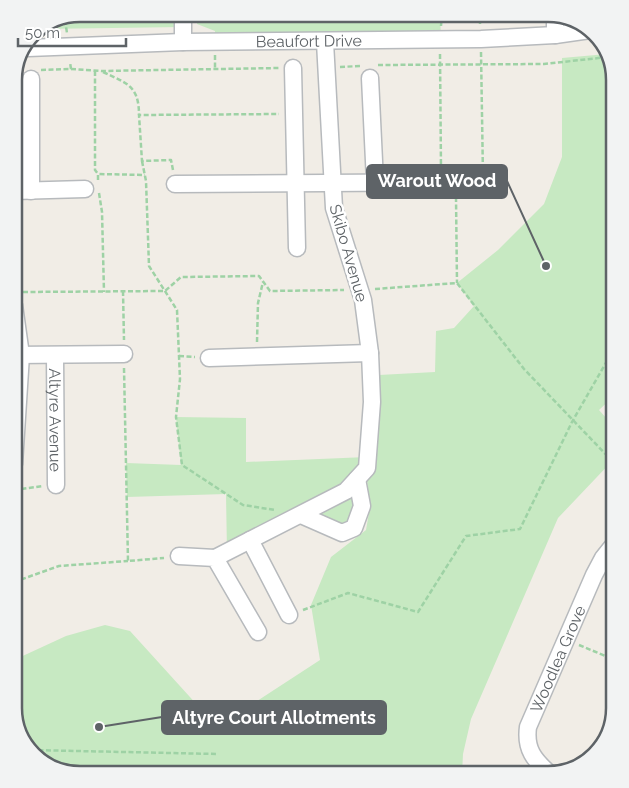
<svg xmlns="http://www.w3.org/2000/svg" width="629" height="788" viewBox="0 0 629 788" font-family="Raleway,sans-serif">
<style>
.green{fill:#c7e9c2}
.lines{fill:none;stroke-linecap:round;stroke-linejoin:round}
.minor-casing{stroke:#b7babd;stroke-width:19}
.path{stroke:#9ed2a5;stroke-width:2.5;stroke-dasharray:5 2.5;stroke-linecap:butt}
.minor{stroke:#fff;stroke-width:16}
.labels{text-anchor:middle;stroke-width:5;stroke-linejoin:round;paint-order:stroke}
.street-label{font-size:16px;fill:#5e6367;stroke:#fff}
.rim{fill:none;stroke:#5e6367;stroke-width:2.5}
.leader{fill:none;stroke:#5e6367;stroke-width:2}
.callout-dot{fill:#5e6367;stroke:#fff;stroke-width:2}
.callout{fill:#5e6367;stroke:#5e6367;stroke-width:2}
.callout-label{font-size:18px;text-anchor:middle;font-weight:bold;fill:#fff}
</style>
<rect width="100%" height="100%" fill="#f1ede6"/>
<!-- green -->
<g class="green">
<path d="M81,14H183V27L41,29Z"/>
<path d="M198,14H440L441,40L215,42V31L197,24Z"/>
<path d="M607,54L615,81V395L599,410L615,428V458L558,518L471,719L463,754L462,774H81C72,772 59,771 51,767C12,745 14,699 14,660L66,636L105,625L130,631L209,718L251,705L320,660L311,605L331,557L366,530L370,507L367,481L376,466L379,375L435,372L436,331L454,328L474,306L457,283L498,250L544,204L562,157V58Z"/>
<path d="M176,417L246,418V462L367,457L354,528L301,515L227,552L226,494L127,497L126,463L181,465Z"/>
</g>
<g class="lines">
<defs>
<g id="minor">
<path d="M183,14V42"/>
<path d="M555,15V35"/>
<path id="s1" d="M28,48L183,42L481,39L555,35L590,30"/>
<path d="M293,68L297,248"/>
<path d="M370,78L375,182"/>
<path d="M175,184L468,182"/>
<path d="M14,191L85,189"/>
<path d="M31,191V79"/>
<path d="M14,355L124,354"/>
<path id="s2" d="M55,356L56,485"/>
<path d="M209,358L370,353"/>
<path d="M14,464L21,355L14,305"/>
<path d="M301,515L342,533L354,528L362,506L357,479"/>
<path d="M250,540L289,615"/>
<path d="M179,556L215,558L258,632"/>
<path d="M215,558L346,491L367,468L372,402L370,353L363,300L334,208L325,42"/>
<path id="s3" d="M550,774C534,760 525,749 528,727L594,575L603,558L615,543"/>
</g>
</defs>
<!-- minor casing -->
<use href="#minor" class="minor-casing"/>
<!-- path -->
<g class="path">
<path d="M480,14V24"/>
<path d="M65,20L67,33"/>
<path d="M441,26L442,14"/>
<path d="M481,52L483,177"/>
<path d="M440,54L441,169"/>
<path d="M215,55V69"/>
<path d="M378,65L544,64L608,57"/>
<path d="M340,67L360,66"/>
<path d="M71,69L101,71L280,68"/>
<path d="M41,70L71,69L70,62"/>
<path d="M95,71V170L98,174"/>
<path d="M103,72C126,83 139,85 139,115"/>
<path d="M142,161L146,181L149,266L177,310L180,379L176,417L182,465L243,505L275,510"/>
<path d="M173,170L171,160L142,161L139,115L279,114"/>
<path d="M98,180V174L145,175"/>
<path d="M99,193L102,212L104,292"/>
<path d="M456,197L457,283"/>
<path d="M375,289L457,283L524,369L615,464"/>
<path d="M123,291L124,340"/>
<path d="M23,292L165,291L181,277L259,276L270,291L344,290"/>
<path d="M257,342L258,303L263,282"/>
<path d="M179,356L195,357"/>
<path d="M124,368L128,561L164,558"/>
<path d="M14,490L43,486"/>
<path d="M14,582L59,566L128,561"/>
<path d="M303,610L348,593L418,612L466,536L520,529L572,422L615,347"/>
<path d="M579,645L615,660"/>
<path d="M31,750L217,754"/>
</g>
<!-- minor -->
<use href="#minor" class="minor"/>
</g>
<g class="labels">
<!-- street labels -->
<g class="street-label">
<text dy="6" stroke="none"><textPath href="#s1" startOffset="281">Beaufort Drive</textPath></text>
<text transform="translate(349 253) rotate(74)" y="6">Skibo Avenue</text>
<text dy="6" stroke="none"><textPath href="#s2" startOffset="64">Altyre Avenue</textPath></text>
<text dy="6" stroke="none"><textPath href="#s3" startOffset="129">Woodlea Grove</textPath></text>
</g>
</g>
<!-- crop -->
<path d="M0 0H629V788H0ZM80 22H548A58 58 0 0 1 606 80V708A58 58 0 0 1 548 766H80A58 58 0 0 1 22 708V80A58 58 0 0 1 80 22Z" fill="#f2f3f3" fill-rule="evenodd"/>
<path class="rim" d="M80 22H548A58 58 0 0 1 606 80V708A58 58 0 0 1 548 766H80A58 58 0 0 1 22 708V80A58 58 0 0 1 80 22Z"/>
<!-- callouts -->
<path class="leader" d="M546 266L507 181M99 727L162 717"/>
<g class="callout-dot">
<circle cx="546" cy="266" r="5"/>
<circle cx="99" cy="727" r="5"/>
</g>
<g class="callout">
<rect x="367" y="165" width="140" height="33" rx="5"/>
<rect x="162" y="701" width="224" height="33" rx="5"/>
</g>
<g class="callout-label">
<text x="437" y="187">Warout Wood</text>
<text x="274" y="724">Altyre Court Allotments</text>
</g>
<!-- scale -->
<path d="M18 38v8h108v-8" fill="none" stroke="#5e6367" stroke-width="2.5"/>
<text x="25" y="38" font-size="15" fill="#5e6367" stroke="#ffffff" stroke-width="4" paint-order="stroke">50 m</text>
</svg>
